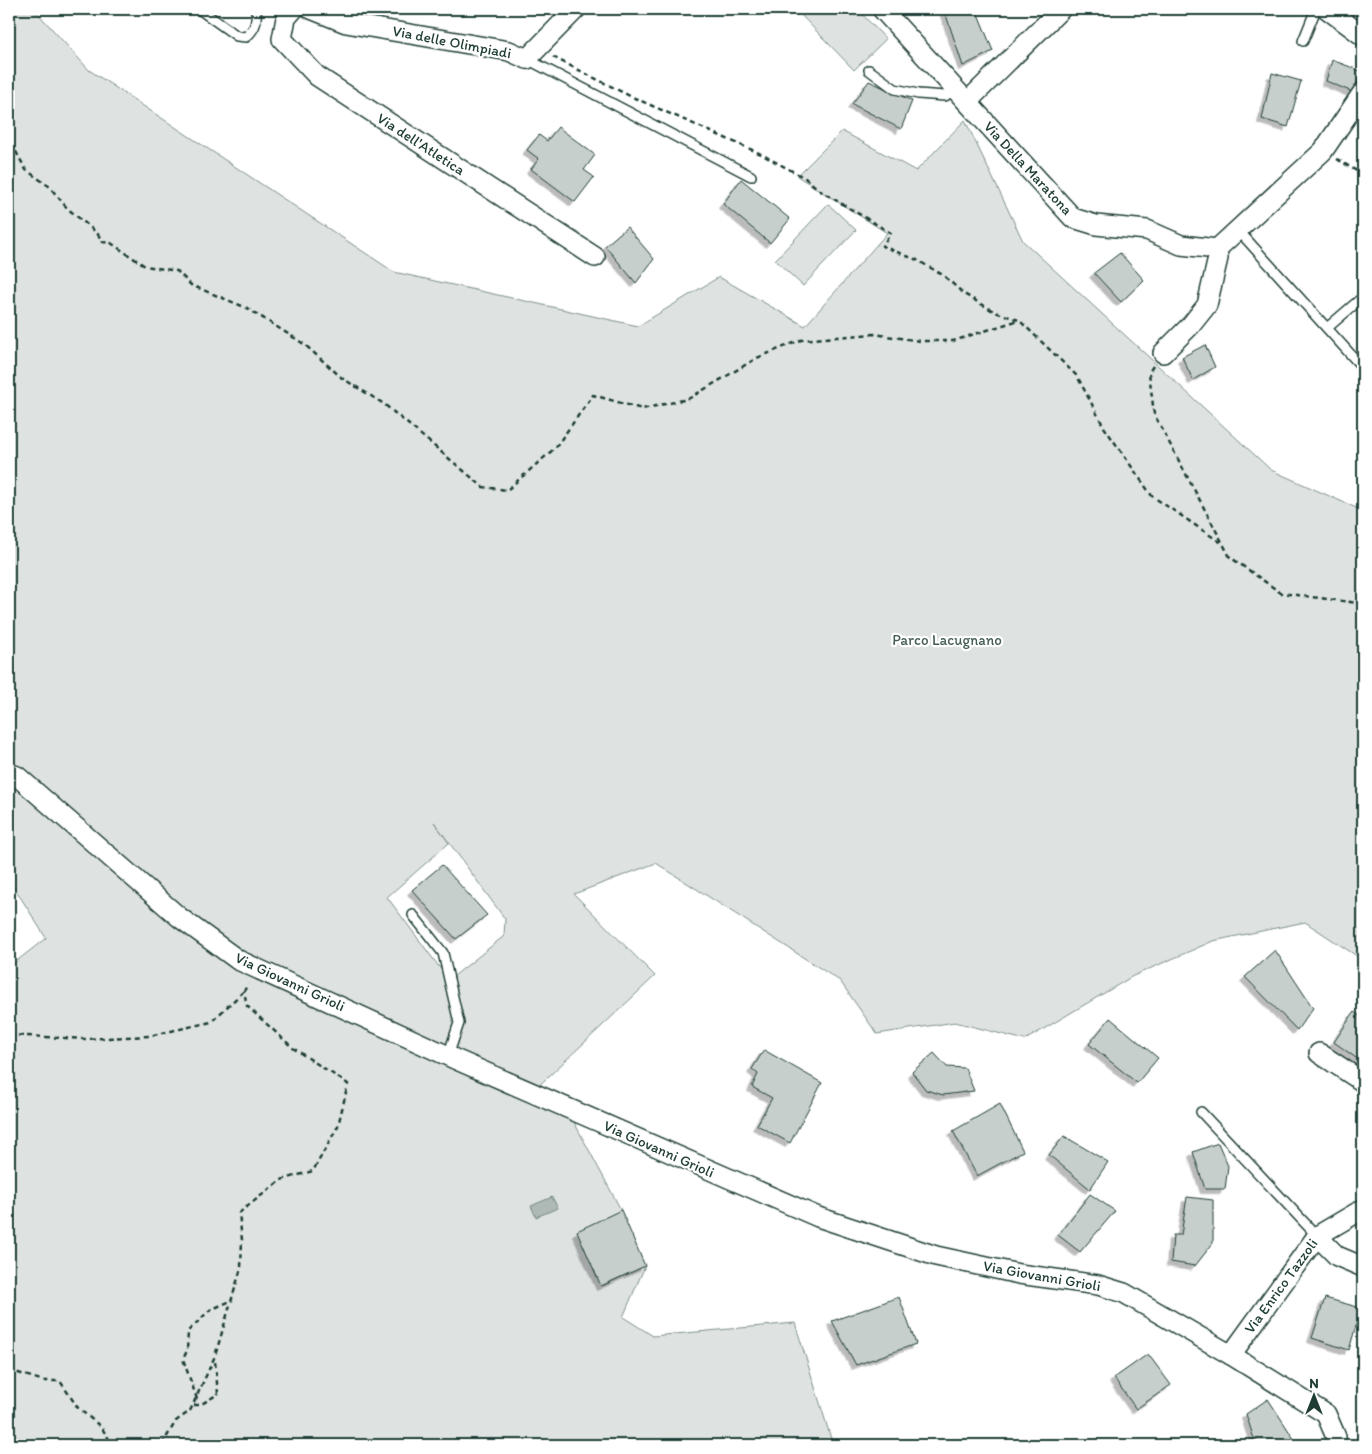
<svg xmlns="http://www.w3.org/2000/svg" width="1372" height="1454" viewBox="0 0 1372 1454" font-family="Itim,sans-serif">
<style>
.green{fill:#dee3e2;stroke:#7e908b;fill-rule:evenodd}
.water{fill:#afbab7;stroke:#758883}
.building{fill:#c7cfcc;stroke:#1f3d34;filter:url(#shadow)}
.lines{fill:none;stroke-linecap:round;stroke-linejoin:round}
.lane-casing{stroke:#1f3d34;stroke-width:12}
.street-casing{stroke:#1f3d34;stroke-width:22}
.path{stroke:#1f3d34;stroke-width:2.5;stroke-dasharray:5 4;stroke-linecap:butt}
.lane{stroke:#fff;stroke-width:9}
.street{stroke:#fff;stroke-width:19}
.labels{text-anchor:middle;stroke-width:4.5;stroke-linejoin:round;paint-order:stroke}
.street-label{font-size:15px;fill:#1f3d34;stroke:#fff}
.park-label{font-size:15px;fill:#455e57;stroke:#fff}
</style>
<defs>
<filter id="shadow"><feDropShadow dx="-4.5" dy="4.5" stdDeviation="0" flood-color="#0004"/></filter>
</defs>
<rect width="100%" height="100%" fill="#fff"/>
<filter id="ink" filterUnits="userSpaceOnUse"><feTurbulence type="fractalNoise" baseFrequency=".02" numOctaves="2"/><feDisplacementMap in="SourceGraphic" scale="10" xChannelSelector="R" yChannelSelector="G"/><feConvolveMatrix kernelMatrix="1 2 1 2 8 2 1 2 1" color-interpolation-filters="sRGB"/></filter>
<g filter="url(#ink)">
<!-- green -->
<g class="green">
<path d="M9,9H34L89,70L394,272L638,326L719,277L805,326L887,233L797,176L842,131L916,171L965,120L1023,241L1271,470L1363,511V960L1305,922L1213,941L1133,976L1025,1040L955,1022L877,1034L840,981L656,863L574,894L655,976L531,1093L567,1109L621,1210L602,1286L645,1266L623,1317L653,1336L795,1323L833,1445H9V967L46,938L9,879ZM434,822L505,919L504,936L449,980L387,897L449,843Z"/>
<path d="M804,9H857L886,39L854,70L799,13Z"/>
<path d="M828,204L856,230L803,286L775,260Z"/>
</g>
<!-- water -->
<path class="water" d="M552,1197L558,1208L536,1217L531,1206Z"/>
<!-- building -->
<g class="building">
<path d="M944,9H976L993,51L963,66Z"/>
<path d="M1332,60L1361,71L1355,93L1326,81Z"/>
<path d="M1272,73L1301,81L1288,127L1262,119Z"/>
<path d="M869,81L912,101L901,129L852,104Z"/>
<path d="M558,127L595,155L584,170L594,177L575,202L531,169L539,159L527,150L539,135L547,141Z"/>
<path d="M741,179L790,219L770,243L723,204Z"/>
<path d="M627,227L654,259L636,283L605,246Z"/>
<path d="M1120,253L1144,280L1121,302L1094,273Z"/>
<path d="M1205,345L1215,367L1193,380L1182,357Z"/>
<path d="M442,865L487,915L456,939L412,890Z"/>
<path d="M1275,950L1313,1008L1297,1030L1245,977Z"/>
<path d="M1354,1012L1363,1018V1063L1334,1042Z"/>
<path d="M1110,1018L1158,1058L1137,1083L1089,1044Z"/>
<path d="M764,1050L822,1083L790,1143L757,1125L772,1098L752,1087L758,1074L752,1069Z"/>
<path d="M934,1053L947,1067L965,1068L974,1091L943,1095L926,1090L912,1072Z"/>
<path d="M1000,1104L1023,1151L977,1176L953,1131Z"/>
<path d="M1064,1136L1108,1162L1090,1189L1049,1155Z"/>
<path d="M1218,1143L1228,1166L1225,1189H1205L1193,1152Z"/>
<path d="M1090,1194L1115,1211L1080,1252L1058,1235Z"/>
<path d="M1187,1197L1213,1200V1243L1195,1266L1171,1262L1173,1235H1181Z"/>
<path d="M621,1210L645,1266L601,1286L577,1231Z"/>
<path d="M899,1297L916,1344L856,1365L832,1321Z"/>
<path d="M1325,1298L1361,1308L1349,1350L1312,1338Z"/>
<path d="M1148,1354L1171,1385L1136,1409L1114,1378Z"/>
<path d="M1268,1399L1298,1445H1260L1253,1436L1246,1414Z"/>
</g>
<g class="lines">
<defs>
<g id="lane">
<path d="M199,9L237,36L246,37C256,28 257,22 256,9"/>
<path d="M1303,41L1316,9"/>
<path d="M527,59L751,176"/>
<path d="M869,70L895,89L918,94L945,96L955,89"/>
<path d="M1238,230L1363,368"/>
<path d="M1327,328L1363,297"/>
<path d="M413,915L443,953L459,1023L448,1056"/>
<path d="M1201,1112L1317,1236"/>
</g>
<g id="street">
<path d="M294,9L286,18L282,39L317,76L595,257"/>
<path d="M311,9L346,23L509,51L527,59L576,9"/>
<path d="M882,9L1073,218L1096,225L1147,230L1181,245L1217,249"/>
<path d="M1327,9L1363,36"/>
<path d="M967,102L1061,9"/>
<path d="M1217,249L1323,151L1363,92"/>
<path d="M1163,353L1191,325L1207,305L1218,258L1217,249"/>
<path d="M9,773L17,776L179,917L238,960L457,1060L818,1217L936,1256L1019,1274L1098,1285L1124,1293L1231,1355L1326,1414L1336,1437V1445"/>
<path d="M1319,1053L1363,1082"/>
<path d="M1317,1236L1337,1256L1363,1267"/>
<path d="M1231,1355L1317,1236L1363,1209"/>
</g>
</defs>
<!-- lane casing -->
<use href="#lane" class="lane-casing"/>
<!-- street casing -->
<use href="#street" class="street-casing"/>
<!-- path -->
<g class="path">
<path d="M553,57L630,96L759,153L805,178L822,192L891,233L882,246L917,260L943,275L964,294L995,312L1019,320L1077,376L1104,427L1152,496L1223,544"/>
<path d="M9,147L14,148L26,170L49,186L67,208L97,233L103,242L111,243L145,266L177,271L191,285L247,308L304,344L342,378L384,404L483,487L507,490L555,448L593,395L642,409L688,399L757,358L801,340L874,334L920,341H953L1019,320"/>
<path d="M1337,159L1363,175"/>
<path d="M1153,366L1149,372L1154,414L1230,557L1281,593L1358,603L1363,606"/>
<path d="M9,1035L84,1039L149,1036L211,1022L244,991"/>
<path d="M9,1370L44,1381H60L78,1408L101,1427L113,1445"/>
<path d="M197,1399L183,1359L187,1351L188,1331L210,1310L233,1300"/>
<path d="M194,1405H200L218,1394L215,1361"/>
<path d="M162,1445L176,1421L190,1411L215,1356L241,1268L242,1240L239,1213L281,1180L313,1171L338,1126L348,1084L293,1048L247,1006L244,991L248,984"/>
</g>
<!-- lane -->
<use href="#lane" class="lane"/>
<!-- street -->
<use href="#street" class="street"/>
</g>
</g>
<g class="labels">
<!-- street labels -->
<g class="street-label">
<text transform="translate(452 42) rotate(11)" y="5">Via delle Olimpiadi</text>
<text transform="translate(421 144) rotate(33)" y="5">Via dell'Atletica</text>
<text transform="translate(1028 168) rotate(47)" y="5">Via Della Maratona</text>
<text transform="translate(290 982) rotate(25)" y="5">Via Giovanni Grioli</text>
<text transform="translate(659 1149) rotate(24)" y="5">Via Giovanni Grioli</text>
<text transform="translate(1042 1276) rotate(10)" y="5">Via Giovanni Grioli</text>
<text transform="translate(1281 1286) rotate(-54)" y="5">Via Enrico Tazzoli</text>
</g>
<!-- park labels -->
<g class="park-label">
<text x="947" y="645">Parco Lacugnano</text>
</g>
</g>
<!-- margin -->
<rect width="1372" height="1454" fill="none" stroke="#fff" stroke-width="30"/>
<rect x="15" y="15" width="1342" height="1424" fill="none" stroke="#1f3d34" stroke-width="2" filter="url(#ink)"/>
<!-- north arrow -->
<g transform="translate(1314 1396)" stroke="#ffffff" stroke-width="4" paint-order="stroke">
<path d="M0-4L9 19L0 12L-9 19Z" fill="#1f3d34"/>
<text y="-8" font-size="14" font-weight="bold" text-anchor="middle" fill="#1f3d34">N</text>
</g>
</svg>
